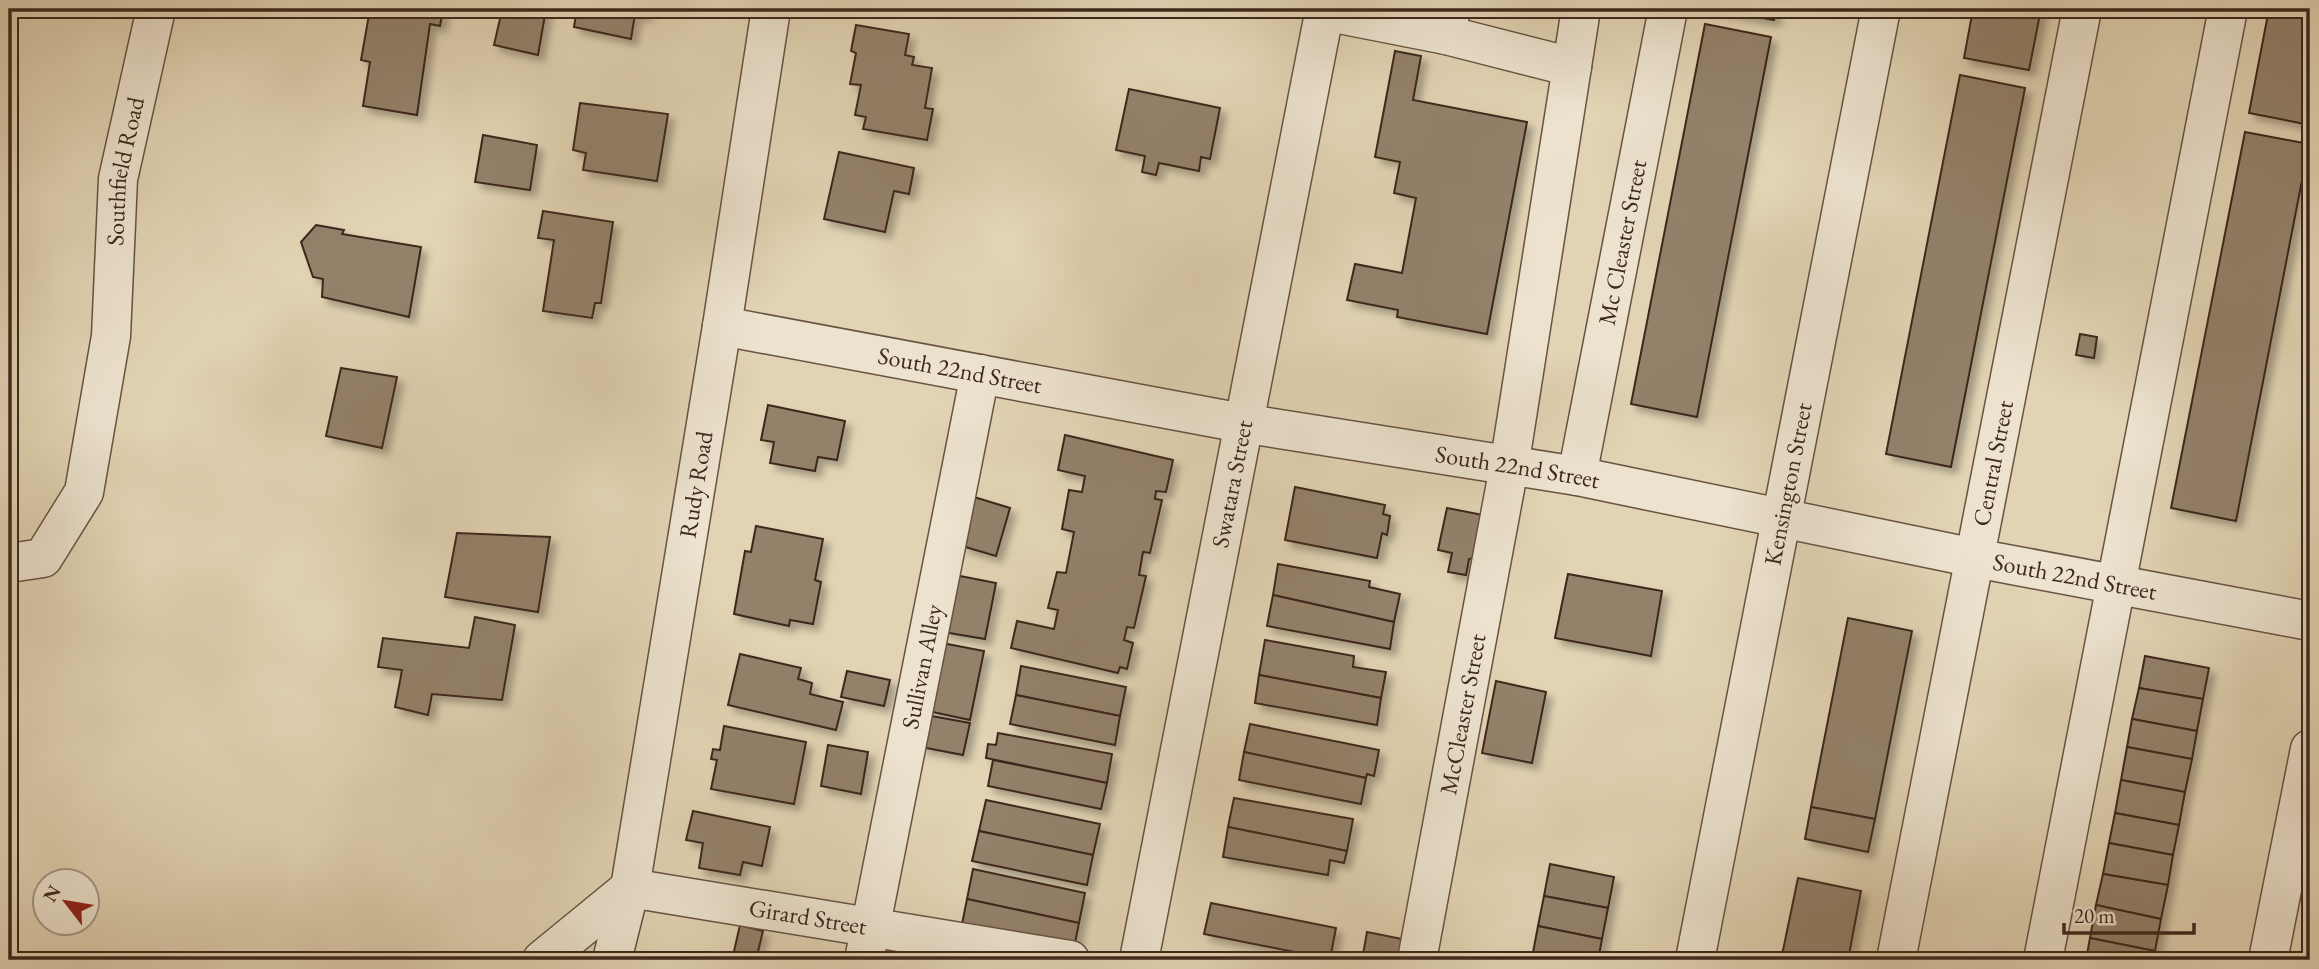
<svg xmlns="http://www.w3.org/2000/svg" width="2319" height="969" viewBox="0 0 2319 969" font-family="'EB Garamond',serif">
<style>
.building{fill:#93816b;stroke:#3e281d;stroke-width:2;filter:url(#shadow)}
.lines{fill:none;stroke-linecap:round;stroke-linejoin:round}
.minor-casing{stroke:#675342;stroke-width:41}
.minor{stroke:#ece2ce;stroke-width:38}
.labels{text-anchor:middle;stroke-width:7;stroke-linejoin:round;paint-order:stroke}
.street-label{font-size:24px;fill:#3e281d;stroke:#ece2ce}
</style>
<defs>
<filter id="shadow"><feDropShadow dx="6" dy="6" stdDeviation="3.5" flood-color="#0004"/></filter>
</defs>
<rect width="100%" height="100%" fill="#e1d3b3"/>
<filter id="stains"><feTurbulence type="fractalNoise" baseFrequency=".00286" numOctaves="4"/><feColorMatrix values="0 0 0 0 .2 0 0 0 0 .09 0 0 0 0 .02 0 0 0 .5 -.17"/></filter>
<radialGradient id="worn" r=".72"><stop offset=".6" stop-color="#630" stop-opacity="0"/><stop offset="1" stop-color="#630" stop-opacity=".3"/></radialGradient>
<!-- building -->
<g class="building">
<path d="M370,9H443L440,26L430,24L417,115L363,106L370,62L361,60Z"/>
<path d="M514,9H546L538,55L494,45L502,10L514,11Z"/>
<path d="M577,9H647L646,15L635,14L631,39L574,27Z"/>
<path d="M1713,9H1776L1774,20Z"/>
<path d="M1973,9H2041L2029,70L1964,58Z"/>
<path d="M2269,9H2310V125L2249,113Z"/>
<path d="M1705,24L1771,37L1697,417L1631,404Z"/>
<path d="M856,25L909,34L905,55L914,57L912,65L932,68L925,108L933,109L927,140L863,129L866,117L855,115L861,85L850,84L856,53L851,51Z"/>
<path d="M1395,51L1421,56L1413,100L1527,122L1487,334L1397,317L1398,310L1347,300L1355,264L1402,273L1416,198L1394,193L1400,162L1375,157Z"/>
<path d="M1960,75L2025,88L1951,467L1886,454Z"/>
<path d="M1129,89L1220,108L1210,159L1201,157L1199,171L1159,163L1156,175L1142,172L1145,156L1116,150Z"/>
<path d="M580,103L668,114L657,181L583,170L586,153L573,150Z"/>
<path d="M2245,132L2309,144L2236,521L2171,508Z"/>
<path d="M483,135L537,145L530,190L475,182Z"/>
<path d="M839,152L914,168L909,194L894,191L885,232L824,219Z"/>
<path d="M543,211L613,222L601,303H595L592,318L543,311L554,240L538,238Z"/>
<path d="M316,225L344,230L342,234L421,247L409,317L322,297L323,279L313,277L301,242Z"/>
<path d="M2080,334L2097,337L2094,358L2076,355Z"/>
<path d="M341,368L397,377L382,448L326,436Z"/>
<path d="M768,405L845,421L837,460L818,457L815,471L770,463L774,442L761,440Z"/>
<path d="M1065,435L1173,460L1166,492L1156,491L1155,499L1162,500L1150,553L1143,552L1139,575L1146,576L1134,628L1127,627L1124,640L1133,643L1127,669L1120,667L1118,673L1011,648L1017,621L1054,629L1058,610L1048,608L1057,572L1066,573L1074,532L1062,529L1069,490L1082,492L1085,476L1058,470Z"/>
<path d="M1295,487L1385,505L1383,514L1390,516L1387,535L1382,533L1377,558L1285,540Z"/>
<path d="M974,497L1010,508L996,556L962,546Z"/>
<path d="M1447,508L1483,515L1474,558L1469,559L1466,575L1448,572L1452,553L1438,550Z"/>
<path d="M756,526L823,539L815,580L821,582L813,624L790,620L789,626L734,614L745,551L751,552Z"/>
<path d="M457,533L550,537L538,612L445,597Z"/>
<path d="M1278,564L1370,581L1369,587L1400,594L1394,622L1273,595Z"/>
<path d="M1568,574L1662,591L1651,656L1555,638Z"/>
<path d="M955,575L996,583L985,639L943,632Z"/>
<path d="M1273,595L1394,622L1390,649L1267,626Z"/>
<path d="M475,617L515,625L502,700L432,694L428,715L395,707L402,670L378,667L383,638L469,648Z"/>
<path d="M1848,618L1912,631L1875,819L1811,807Z"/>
<path d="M1265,640L1354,656L1353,667L1386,672L1381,698L1259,675Z"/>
<path d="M942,643L984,651L970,720L928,711Z"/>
<path d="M740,654L801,668L798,679L812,683L810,694L843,702L836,730L728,705Z"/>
<path d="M2145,656L2209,668L2203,699L2139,688Z"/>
<path d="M1021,666L1126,687L1120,716L1016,695Z"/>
<path d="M847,671L890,680L884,706L841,697Z"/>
<path d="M1259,675L1381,698L1377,725L1255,703Z"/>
<path d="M1496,681L1546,692L1532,763L1482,753Z"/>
<path d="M2139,688L2203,699L2197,731L2132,719Z"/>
<path d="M1016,695L1120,716L1115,745L1010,724Z"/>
<path d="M926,715L970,723L963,755L921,747Z"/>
<path d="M2132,719L2197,731L2192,759L2127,747Z"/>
<path d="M1250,724L1379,750L1374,776L1367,774L1366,778L1244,752Z"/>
<path d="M724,726L806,742L794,804L711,789L717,760L711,759L713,749L720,750Z"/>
<path d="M998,733L1112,754L1107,783L986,758L988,744L996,745Z"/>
<path d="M828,745L868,752L861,794L821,786Z"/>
<path d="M2127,747L2192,759L2185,792L2121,780Z"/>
<path d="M1244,752L1366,778L1361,804L1239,780Z"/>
<path d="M993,760L1107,783L1101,809L988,786Z"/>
<path d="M2121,780L2185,792L2179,825L2115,813Z"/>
<path d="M1234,798L1353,819L1347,851L1228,827Z"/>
<path d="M986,800L1100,824L1093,855L979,831Z"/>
<path d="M1811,807L1875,819L1868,852L1805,839Z"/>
<path d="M693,811L770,827L762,866L743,862L740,875L699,868L703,843L686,840Z"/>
<path d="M2115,813L2179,825L2173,855L2109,843Z"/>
<path d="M1228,827L1347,851L1344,863L1330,860L1328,875L1223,857Z"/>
<path d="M979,831L1093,855L1087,885L972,861Z"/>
<path d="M2109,843L2173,855L2168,885L2103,874Z"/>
<path d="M1550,864L1614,877L1608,908L1544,896Z"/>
<path d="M973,869L1085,893L1079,923L967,899Z"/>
<path d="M2103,874L2168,885L2161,919L2096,905Z"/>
<path d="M1798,878L1861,891L1848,960H1781Z"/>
<path d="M1544,896L1608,908L1602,939L1538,926Z"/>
<path d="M967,899L1079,923L1073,953L961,929Z"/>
<path d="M1211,903L1336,928L1330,959L1204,934Z"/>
<path d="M2096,905L2161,919L2155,951L2090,938Z"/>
<path d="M740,925L763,931L756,960H732Z"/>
<path d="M1538,926L1602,939L1598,960H1544L1532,958Z"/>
<path d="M1367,932L1402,939L1398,960H1362Z"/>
<path d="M2090,938L2155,951L2153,960H2086Z"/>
</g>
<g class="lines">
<defs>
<g id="minor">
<path d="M1324,11L1446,35L1451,9"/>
<path d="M1446,35L1572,67"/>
<path id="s1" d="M722,326L1242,423L1577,476L1975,558L2310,621"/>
<path id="s2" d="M1577,476L1668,9"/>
<path id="s3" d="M9,563L43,558L84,492L111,336L118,179L156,9"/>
<path id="s4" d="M542,960L630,888L1070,960"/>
<path id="s5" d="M612,960L630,888L722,326L771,9"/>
<path id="s6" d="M864,960L980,374"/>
<path id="s7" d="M1139,960L1325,9"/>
<path id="s8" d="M1417,960L1509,467L1581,9"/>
<path id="s9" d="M1695,960L1881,9"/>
<path id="s10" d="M1896,960L2082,9"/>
<path d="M2043,960L2228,9"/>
<path d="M2268,960L2310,749"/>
</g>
</defs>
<!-- minor casing -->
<use href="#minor" class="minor-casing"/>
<!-- minor -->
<use href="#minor" class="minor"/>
</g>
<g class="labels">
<!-- street labels -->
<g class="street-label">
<text dy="8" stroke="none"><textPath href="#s3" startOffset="436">Southfield Road</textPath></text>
<text dy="8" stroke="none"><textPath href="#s2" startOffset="238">Mc Cleaster Street</textPath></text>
<text dy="8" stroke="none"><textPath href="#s1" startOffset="242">South 22nd Street</textPath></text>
<text dy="8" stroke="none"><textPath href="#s10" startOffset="506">Central Street</textPath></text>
<text dy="8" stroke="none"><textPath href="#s1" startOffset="808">South 22nd Street</textPath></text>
<text dy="8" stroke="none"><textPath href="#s7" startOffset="485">Swatara Street</textPath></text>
<text dy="8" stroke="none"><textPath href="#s9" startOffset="485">Kensington Street</textPath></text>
<text dy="8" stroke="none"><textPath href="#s5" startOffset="483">Rudy Road</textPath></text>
<text dy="8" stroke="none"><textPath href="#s1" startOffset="1376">South 22nd Street</textPath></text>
<text dy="8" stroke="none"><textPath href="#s6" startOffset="299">Sullivan Alley</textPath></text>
<text dy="8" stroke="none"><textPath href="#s8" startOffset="250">McCleaster Street</textPath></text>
<text dy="8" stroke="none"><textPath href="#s4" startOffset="294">Girard Street</textPath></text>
</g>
</g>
<!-- margin -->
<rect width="2319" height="969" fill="none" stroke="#e1d3b3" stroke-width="35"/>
<rect x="10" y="10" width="2298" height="948" fill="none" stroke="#3e281d" stroke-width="3.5"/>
<rect x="18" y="18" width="2284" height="934" fill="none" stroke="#3e281d" stroke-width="2"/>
<!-- north arrow -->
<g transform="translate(66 902) rotate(301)"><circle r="33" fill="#ece2ce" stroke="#a69887" stroke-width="2"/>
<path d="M0-5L12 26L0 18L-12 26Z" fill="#8f2418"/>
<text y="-10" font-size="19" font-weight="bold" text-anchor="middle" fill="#3e281d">N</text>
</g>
<!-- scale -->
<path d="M2064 923v10h130v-10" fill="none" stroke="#3e281d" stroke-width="3.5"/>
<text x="2074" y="923" font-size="21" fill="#3e281d" stroke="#ece2ce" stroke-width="5" paint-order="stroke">20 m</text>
<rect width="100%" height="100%" filter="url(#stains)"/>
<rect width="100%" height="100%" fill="url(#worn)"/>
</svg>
